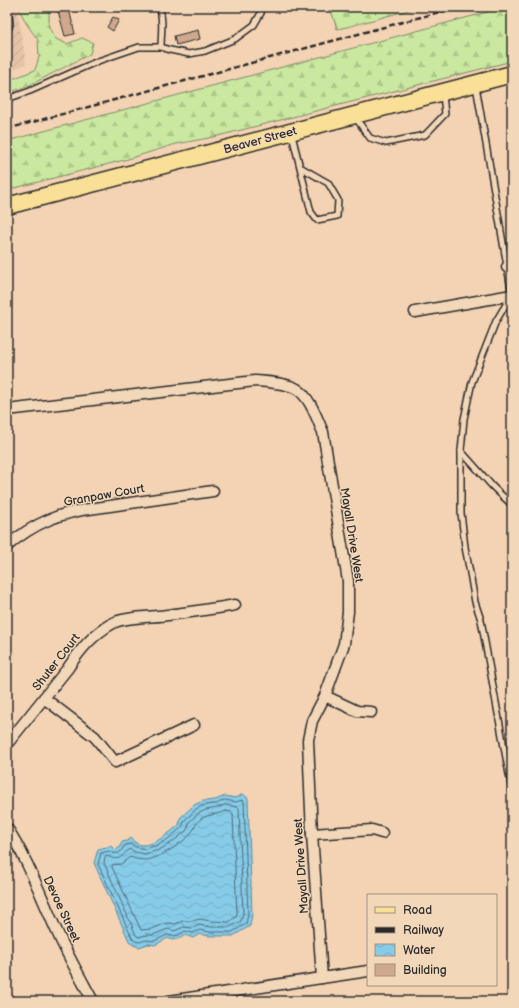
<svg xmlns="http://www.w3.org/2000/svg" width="519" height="1008" viewBox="0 0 519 1008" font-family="'Balsamiq Sans',sans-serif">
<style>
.industrial{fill:url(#industrial-furrows)}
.forest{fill:url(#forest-firs);stroke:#7a8a66}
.water{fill:url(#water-waves);stroke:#628b9c}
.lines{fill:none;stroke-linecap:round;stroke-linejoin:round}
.shore{stroke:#4f6b77;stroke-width:1}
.building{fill:#cfa98e;stroke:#2b2b2b}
.service-casing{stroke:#2b2b2b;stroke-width:8}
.minor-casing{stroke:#2b2b2b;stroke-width:13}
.primary-casing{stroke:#2b2b2b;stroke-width:19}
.service{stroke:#f2d7b9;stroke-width:5}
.minor{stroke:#f2d7b9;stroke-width:10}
.primary{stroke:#fadf96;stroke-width:16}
.rail{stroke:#2b2b2b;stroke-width:2.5;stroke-dasharray:6 3;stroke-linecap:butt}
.labels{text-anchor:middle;stroke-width:3;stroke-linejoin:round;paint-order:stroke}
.street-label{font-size:12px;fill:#2b2b2b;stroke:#f2d7b9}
</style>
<defs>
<pattern id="industrial-furrows" width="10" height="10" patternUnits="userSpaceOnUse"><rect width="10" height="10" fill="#e5c3a6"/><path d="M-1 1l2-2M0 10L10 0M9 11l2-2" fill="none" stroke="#c5a88f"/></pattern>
<pattern id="forest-firs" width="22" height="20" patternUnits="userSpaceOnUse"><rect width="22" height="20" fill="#cae8a0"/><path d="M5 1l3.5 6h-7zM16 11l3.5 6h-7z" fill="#aec78a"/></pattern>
<pattern id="water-waves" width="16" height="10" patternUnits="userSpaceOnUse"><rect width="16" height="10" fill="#86cbe8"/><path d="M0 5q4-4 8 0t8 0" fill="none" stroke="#74aec7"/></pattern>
</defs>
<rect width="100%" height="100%" fill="#f4d3b4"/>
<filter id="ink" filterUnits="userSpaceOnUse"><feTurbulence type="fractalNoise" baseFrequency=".025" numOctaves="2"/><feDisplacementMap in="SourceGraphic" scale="8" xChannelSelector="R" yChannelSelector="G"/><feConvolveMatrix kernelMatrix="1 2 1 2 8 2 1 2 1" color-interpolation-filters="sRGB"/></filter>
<g filter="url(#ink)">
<!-- industrial -->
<path class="industrial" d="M7,7H17L26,64L7,72Z"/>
<!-- forest -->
<g class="forest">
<path d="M18,7H49V28L56,39L67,44L82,38L93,43L90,54L26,87L7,93V80L15,78L35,70L39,57L38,40L26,23Z"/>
<path d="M330,7H420L347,27L337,29Z"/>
<path d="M506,7H512V61L214,137L176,144L128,159L7,190V141Z"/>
</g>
<!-- water -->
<path class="water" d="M243,794L248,798L252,914L250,926L233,936H209L200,934L193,938L185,935L181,938L172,940L168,938L155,945L148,944L139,947L133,945L129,941L94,863L98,849L111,846L115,850L119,848L122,842L127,841L131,838C133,840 134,841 136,843C149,851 170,832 179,825L180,818L194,805L203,801L215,800L225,796L236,798Z"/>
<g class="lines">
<!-- shore -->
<g class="shore">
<path d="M225,800L236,802L242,800L244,801L248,914L246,924L232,932H210L200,930L192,933L185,931L179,935L173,936L167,935L154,941L147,940L139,942L135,941L132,938L98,864L101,853L109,851C118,856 120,853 125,845L130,844L136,847L145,849L157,845L168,839L182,827L185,820L196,809L204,805L216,804Z"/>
<path d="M225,805L237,807L239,808L243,914L241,921L230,927H211L200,925L192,928L184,927L174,931L169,929L165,930L153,935H147L138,937L136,935L104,863L105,857L108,856C118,862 122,857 129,849L135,852L145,854L159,850L171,843L186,831L188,828L189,822L199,813L206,810L217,808Z"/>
<path d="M226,811L232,812L233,814L236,893L237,913L236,917L229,922L211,921L200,919L192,921H183L175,924L168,923L164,924L152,929L141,930L112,867V865L121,864L130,857C135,859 141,860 146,860C158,859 184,843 191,833C196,827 195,823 202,818C208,815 219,814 226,811Z"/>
</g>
</g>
<!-- building -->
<g class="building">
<path d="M69,9L75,34L65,36L58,11Z"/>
<path d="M113,17L119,20L113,31L107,27Z"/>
<path d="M198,30L200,39L176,45L174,36Z"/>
</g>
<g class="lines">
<defs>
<g id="service">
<path d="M159,7C164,19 161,34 161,47"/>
<path d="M7,33L10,24L8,7"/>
<path d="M476,86L512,295"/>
<path d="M7,99L30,91L98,61L139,47H161L170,50L189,54L205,51L235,39L254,25L261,13L262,7"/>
<path d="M355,117L370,138L386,143L425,135L445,114L443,95"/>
<path d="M292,135L311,212L317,220L337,216L338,200L328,183L300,167"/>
<path d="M511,296L496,321L472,382L464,419L461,451V513L465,547L470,573L475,602L481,620L512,791"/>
<path d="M461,451L493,487L512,505"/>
</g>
<g id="minor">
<path d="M507,267L512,266"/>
<path d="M415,312L512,295"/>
<path d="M7,410L255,381C267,382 287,383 297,389C310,397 317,419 323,432L348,581V612L344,644L325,696L312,721L308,740L312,834L322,978"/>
<path d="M7,546C34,523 61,512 96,508L213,491"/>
<path d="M325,696L357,711L371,712"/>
<path d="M44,698L95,737L115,762L194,725"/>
<path d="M7,744L68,668C80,650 93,634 113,623C123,617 155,617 168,615C190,612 213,609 235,605"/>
<path d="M7,828C29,861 42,900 59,936C69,958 81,979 93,1001"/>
<path d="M312,834L372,830L382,833"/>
<path d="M169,1001L368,971"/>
</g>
<path id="primary" d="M7,206L512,74"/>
</defs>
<!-- service casing -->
<use href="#service" class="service-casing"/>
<!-- minor casing -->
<use href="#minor" class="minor-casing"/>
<!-- primary casing -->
<use href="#primary" class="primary-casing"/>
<!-- service -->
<use href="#service" class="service"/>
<!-- minor -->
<use href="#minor" class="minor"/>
<!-- primary -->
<use href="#primary" class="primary"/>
<!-- rail -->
<path class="rail" d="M7,129L458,7"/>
</g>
</g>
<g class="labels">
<!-- street labels -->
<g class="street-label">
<text transform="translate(260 140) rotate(-15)" y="4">Beaver Street</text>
<text transform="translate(104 495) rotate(-10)" y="4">Granpaw Court</text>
<text transform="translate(352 535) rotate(81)" y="4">Mayall Drive West</text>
<text transform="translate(56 662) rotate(-52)" y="4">Shuter Court</text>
<text transform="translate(301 866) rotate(-94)" y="4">Mayall Drive West</text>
<text transform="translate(62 909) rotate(65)" y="4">Devoe Street</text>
</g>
</g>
<!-- margin -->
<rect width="519" height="1008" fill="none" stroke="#f2d7b9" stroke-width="24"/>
<rect x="12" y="12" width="495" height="984" fill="none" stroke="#2b2b2b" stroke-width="1.5" filter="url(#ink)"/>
<!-- legend -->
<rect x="367" y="894" width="130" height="92" fill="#f2d7b9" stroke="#a29280"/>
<rect x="375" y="907" width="20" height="6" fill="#fadf96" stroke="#a29280"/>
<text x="403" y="914" font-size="12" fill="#2b2b2b">Road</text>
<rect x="375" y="927" width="20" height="6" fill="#2b2b2b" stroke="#a29280"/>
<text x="403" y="934" font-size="12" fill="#2b2b2b">Railway</text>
<rect x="375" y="944" width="20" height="12" fill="url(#water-waves)" stroke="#a29280"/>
<text x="403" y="954" font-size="12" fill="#2b2b2b">Water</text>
<rect x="375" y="964" width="20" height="12" fill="#cfa98e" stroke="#a29280"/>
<text x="403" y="974" font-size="12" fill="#2b2b2b">Building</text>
</svg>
